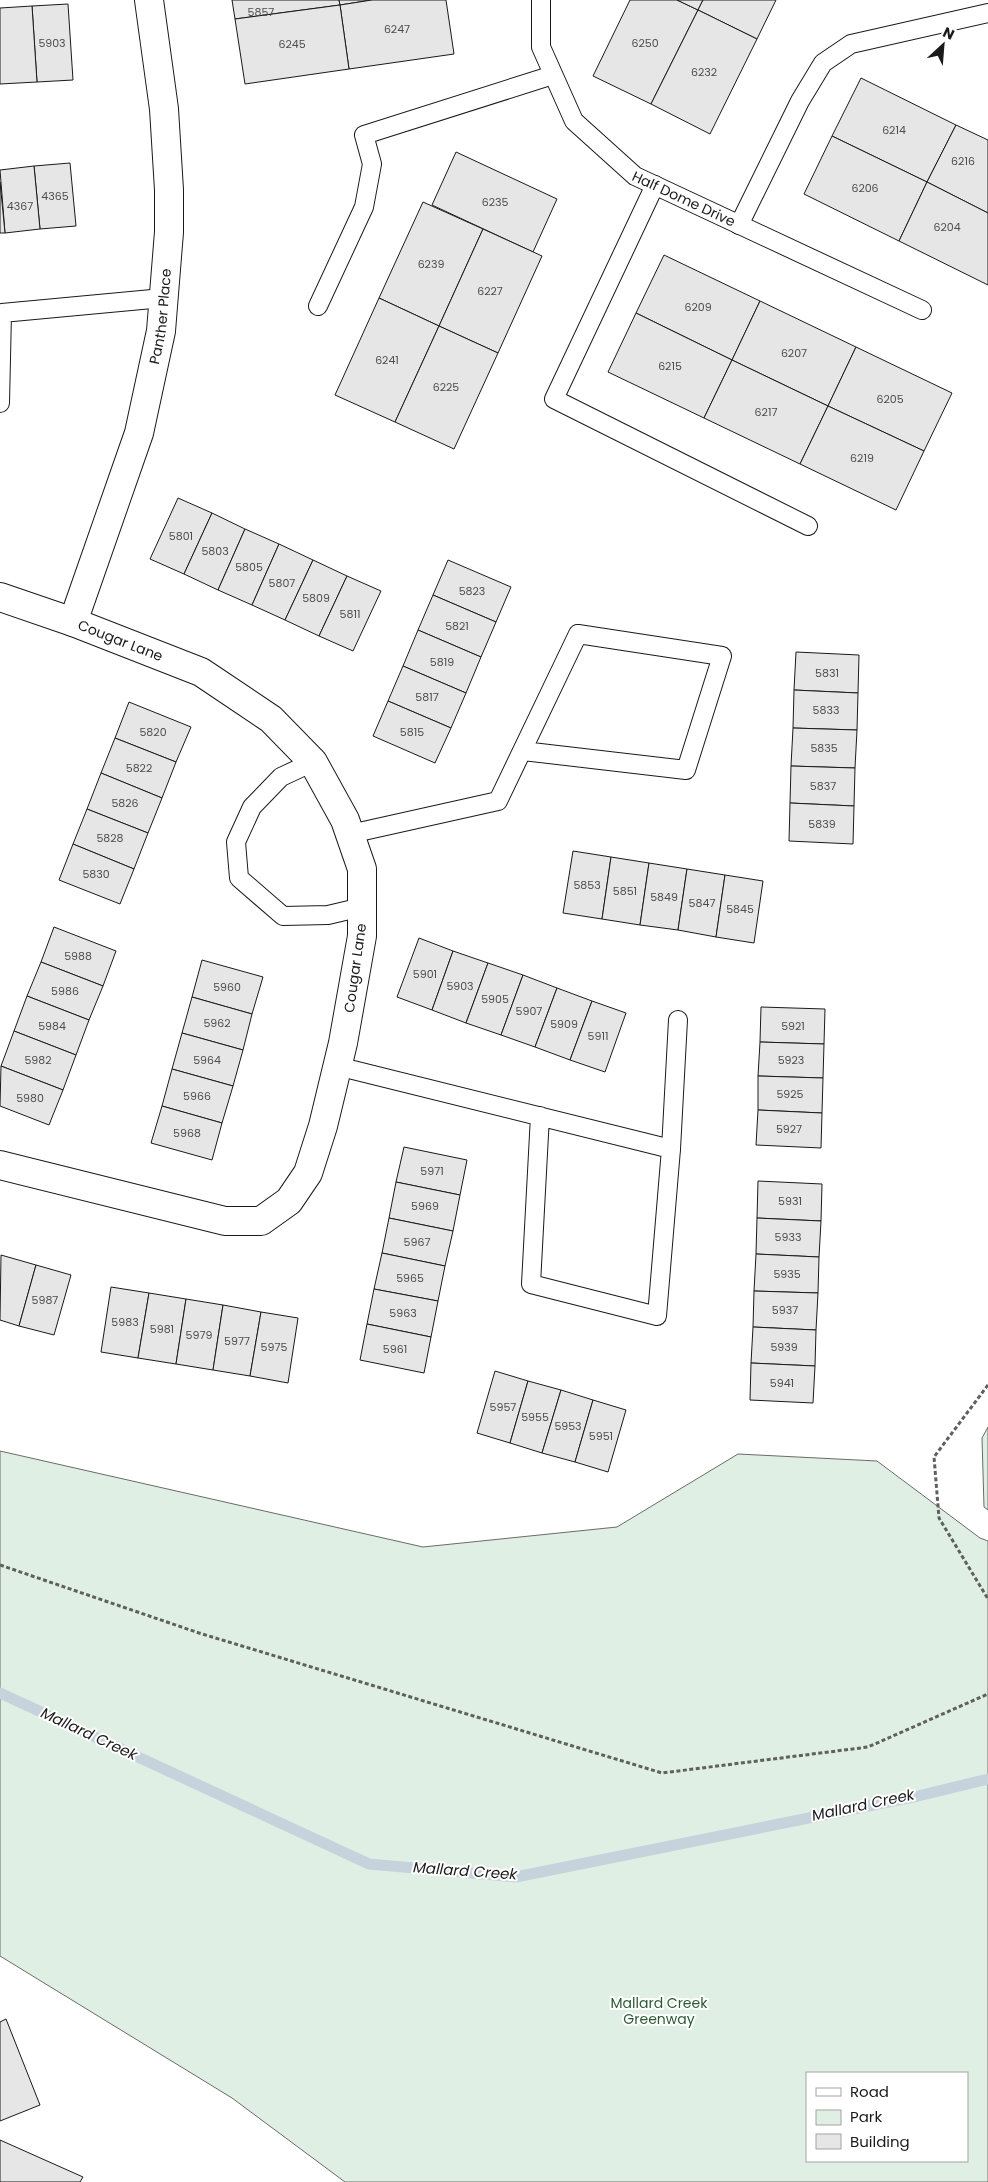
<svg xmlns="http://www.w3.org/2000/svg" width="988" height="2182" viewBox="0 0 988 2182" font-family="Poppins,sans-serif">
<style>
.green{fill:#e0efe3;stroke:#6a6a6a;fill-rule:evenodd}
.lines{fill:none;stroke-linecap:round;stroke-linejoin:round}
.stream{stroke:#c6d2dc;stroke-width:11}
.building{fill:#e6e6e6;stroke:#1a1a1a}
.service-casing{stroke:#1a1a1a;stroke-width:20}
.minor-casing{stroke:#1a1a1a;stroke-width:30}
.path{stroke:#5f5f5f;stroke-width:3;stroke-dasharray:4 2.5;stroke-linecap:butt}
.service{stroke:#fff;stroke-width:18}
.minor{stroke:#fff;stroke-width:28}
.labels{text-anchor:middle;stroke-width:4;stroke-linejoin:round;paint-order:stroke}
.number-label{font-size:11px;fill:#4d4d4d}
.street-label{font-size:14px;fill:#1a1a1a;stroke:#fff}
.park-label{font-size:14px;fill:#2b5a34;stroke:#fff}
.water-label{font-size:15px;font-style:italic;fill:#1a1a1a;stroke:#fff}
</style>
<rect width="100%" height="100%" fill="#fff"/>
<!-- green -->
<g class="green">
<path d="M988,1427V1510L984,1507L982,1438Z"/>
<path d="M0,1451L423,1547L617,1527L738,1454L877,1461L980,1538L988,1541V2182H345L232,2098L0,1956ZM807,2073H967V2161H807Z"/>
</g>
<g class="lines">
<!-- stream -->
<path class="stream" d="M0,1693L369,1864L516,1877L918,1796L988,1779"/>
</g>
<!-- building -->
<g class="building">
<path d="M232,0H339L340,5L235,19Z"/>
<path d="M339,0H372L340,5Z"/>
<path d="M372,0H446L454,54L349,69L340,5Z"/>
<path d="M630,0H677L698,10L651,104L593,76Z"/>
<path d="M677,0H703L698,10Z"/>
<path d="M703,0H776L757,39L698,10Z"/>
<path d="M68,4L73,80L37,82L32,6Z"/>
<path d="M340,5L349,69L245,84L235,19Z"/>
<path d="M32,6L37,82L0,84V8Z"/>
<path d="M698,10L757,39L710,134L651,104Z"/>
<path d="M861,78L956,125L927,182L832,136Z"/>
<path d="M956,125L988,140V213L927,182Z"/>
<path d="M832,136L927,182L899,241L804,194Z"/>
<path d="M456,152L557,199L533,252L432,205Z"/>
<path d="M70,163L76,226L40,229L34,166Z"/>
<path d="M34,166L40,229L5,233L0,170Z"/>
<path d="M0,182L5,233H0Z"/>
<path d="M927,182L988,213V285L899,241Z"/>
<path d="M423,202L483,229L439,326L379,298Z"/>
<path d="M483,229L542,256L498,353L439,326Z"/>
<path d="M664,255L760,301L732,360L636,313Z"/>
<path d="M379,298L439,326L395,422L335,395Z"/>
<path d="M760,301L856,347L828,406L732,360Z"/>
<path d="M636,313L732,360L704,418L608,372Z"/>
<path d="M439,326L498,353L454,449L395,422Z"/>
<path d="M856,347L952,393L924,451L828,406Z"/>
<path d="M732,360L828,406L800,464L704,418Z"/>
<path d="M828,406L924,451L896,510L800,464Z"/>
<path d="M178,498L212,513L184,574L150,559Z"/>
<path d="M212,513L245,529L218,590L184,574Z"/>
<path d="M245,529L279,544L252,605L218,590Z"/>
<path d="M279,544L313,560L285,620L252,605Z"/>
<path d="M313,560L347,576L319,636L285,620Z"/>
<path d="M448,560L511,587L496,622L433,595Z"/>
<path d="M347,576L381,591L353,651L319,636Z"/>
<path d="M433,595L496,622L481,657L418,630Z"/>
<path d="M418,630L481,657L466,693L403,666Z"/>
<path d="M796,652L859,655L858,693L794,690Z"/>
<path d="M403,666L466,693L451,728L388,701Z"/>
<path d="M794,690L858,693L857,730L793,728Z"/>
<path d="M388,701L451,728L435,763L373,736Z"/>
<path d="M129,702L191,727L176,762L115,738Z"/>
<path d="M793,728L857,730L855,768L791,766Z"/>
<path d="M115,738L176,762L162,798L101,773Z"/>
<path d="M791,766L855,768L854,806L790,803Z"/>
<path d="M101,773L162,798L148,833L87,809Z"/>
<path d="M790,803L854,806L853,844L789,841Z"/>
<path d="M87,809L148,833L134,869L73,844Z"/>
<path d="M73,844L134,869L120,904L59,880Z"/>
<path d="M573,851L611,857L602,919L563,913Z"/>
<path d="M611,857L649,863L640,925L602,919Z"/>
<path d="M649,863L687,869L678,930L640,925Z"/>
<path d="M687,869L725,875L716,937L678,930Z"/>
<path d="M725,875L763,881L754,943L716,937Z"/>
<path d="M54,927L116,951L103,986L41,962Z"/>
<path d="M419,938L453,951L432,1010L397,997Z"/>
<path d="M453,951L488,963L466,1023L432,1010Z"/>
<path d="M202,960L263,977L252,1014L192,997Z"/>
<path d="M41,962L103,986L89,1020L27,996Z"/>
<path d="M488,963L523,975L501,1035L466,1023Z"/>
<path d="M523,975L557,988L535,1047L501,1035Z"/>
<path d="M557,988L592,1001L570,1060L535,1047Z"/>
<path d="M27,996L89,1020L76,1055L14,1031Z"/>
<path d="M192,997L252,1014L243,1050L182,1033Z"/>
<path d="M592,1001L626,1013L605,1072L570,1060Z"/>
<path d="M761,1007L825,1009L824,1044L760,1042Z"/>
<path d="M14,1031L76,1055L63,1090L1,1066Z"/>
<path d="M182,1033L243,1050L233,1086L172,1069Z"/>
<path d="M760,1042L824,1044L823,1078L758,1076Z"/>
<path d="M1,1066L63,1090L49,1125L0,1106Z"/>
<path d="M172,1069L233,1086L222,1123L162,1106Z"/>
<path d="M758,1076L823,1078L822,1113L758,1110Z"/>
<path d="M162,1106L222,1123L212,1160L151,1143Z"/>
<path d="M758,1110L822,1113L821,1148L756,1145Z"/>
<path d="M404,1147L467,1160L460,1195L396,1182Z"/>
<path d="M758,1181L822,1184L821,1221L757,1218Z"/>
<path d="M396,1182L460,1195L453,1231L389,1218Z"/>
<path d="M389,1218L453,1231L445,1266L382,1253Z"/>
<path d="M757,1218L821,1221L819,1257L756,1254Z"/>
<path d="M382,1253L445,1266L438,1301L374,1289Z"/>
<path d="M756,1254L819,1257L818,1293L754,1291Z"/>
<path d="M1,1255L36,1265L19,1326L0,1320Z"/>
<path d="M36,1265L71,1275L54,1335L19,1326Z"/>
<path d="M111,1287L149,1293L138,1358L101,1352Z"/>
<path d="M374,1289L438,1301L431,1337L367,1324Z"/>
<path d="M754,1291L818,1293L816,1330L753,1327Z"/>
<path d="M149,1293L186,1299L176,1364L138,1358Z"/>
<path d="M186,1299L223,1305L213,1370L176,1364Z"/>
<path d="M223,1305L261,1312L250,1376L213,1370Z"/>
<path d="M261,1312L298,1318L288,1383L250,1376Z"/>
<path d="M367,1324L431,1337L424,1373L360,1360Z"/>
<path d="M753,1327L816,1330L815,1366L751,1363Z"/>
<path d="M751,1363L815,1366L813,1403L750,1400Z"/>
<path d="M495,1371L528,1381L510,1443L477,1433Z"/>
<path d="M528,1381L561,1390L542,1453L510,1443Z"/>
<path d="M561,1390L593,1400L575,1462L542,1453Z"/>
<path d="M593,1400L626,1410L608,1472L575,1462Z"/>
<path d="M6,2019L40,2105L0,2121V2022Z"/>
<path d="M0,2140L83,2177L80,2182H0Z"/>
</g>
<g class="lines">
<defs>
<g id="service">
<path id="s1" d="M541,0V47L574,121L635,176L922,310"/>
<path d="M655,185L554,399L808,526"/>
<path d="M739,225L800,101L823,63L851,44L988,13"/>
<path d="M318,306L364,207L372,164L364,135L553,75"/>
<path d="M0,403L2,313L163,298"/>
<path d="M313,762L281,777L252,807L236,842L239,878L283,916L328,915L362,907"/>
<path d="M350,834L498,801L578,634L722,656L686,770L523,751"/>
<path d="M337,1066L671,1149L657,1316L531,1284L540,1116"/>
<path d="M671,1149L678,1020"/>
</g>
<g id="minor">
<path id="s2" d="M0,597L73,622L201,672L271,719L313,762L345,820L362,869V936L343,1043L323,1126L308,1173L289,1201L261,1221H225L0,1165"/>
<path id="s3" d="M73,622L139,433L161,331L169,232V190L164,109L149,0"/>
</g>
</defs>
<!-- service casing -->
<use href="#service" class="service-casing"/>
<!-- minor casing -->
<use href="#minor" class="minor-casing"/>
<!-- path -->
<g class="path">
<path d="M988,1385L934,1457L939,1518L988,1599"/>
<path d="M0,1565L199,1633L662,1773L868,1747L988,1694"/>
</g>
<!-- service -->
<use href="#service" class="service"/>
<!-- minor -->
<use href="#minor" class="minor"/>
</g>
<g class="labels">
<!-- number labels -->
<g class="number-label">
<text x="261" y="16">5857</text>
<text x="397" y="33">6247</text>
<text x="52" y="47">5903</text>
<text x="645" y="47">6250</text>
<text x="292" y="48">6245</text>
<text x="704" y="76">6232</text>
<text x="894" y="134">6214</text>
<text x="963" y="165">6216</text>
<text x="865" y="192">6206</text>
<text x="55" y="200">4365</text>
<text x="495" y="206">6235</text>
<text x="20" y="210">4367</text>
<text x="947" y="231">6204</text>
<text x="431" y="268">6239</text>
<text x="490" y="295">6227</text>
<text x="698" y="311">6209</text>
<text x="794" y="357">6207</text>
<text x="387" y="364">6241</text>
<text x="670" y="370">6215</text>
<text x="446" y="391">6225</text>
<text x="890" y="403">6205</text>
<text x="766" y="416">6217</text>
<text x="862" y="462">6219</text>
<text x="181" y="540">5801</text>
<text x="215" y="555">5803</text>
<text x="249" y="571">5805</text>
<text x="282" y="587">5807</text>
<text x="472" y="595">5823</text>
<text x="316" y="602">5809</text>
<text x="350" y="618">5811</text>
<text x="457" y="630">5821</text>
<text x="442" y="666">5819</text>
<text x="827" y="677">5831</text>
<text x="427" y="701">5817</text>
<text x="826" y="714">5833</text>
<text x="153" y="736">5820</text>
<text x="412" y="736">5815</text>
<text x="824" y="752">5835</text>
<text x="139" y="772">5822</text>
<text x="823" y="790">5837</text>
<text x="125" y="807">5826</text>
<text x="822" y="828">5839</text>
<text x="110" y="842">5828</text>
<text x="96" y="878">5830</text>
<text x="587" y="889">5853</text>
<text x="625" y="895">5851</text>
<text x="664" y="901">5849</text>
<text x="702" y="907">5847</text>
<text x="740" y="913">5845</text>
<text x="78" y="960">5988</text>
<text x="425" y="978">5901</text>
<text x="460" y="990">5903</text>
<text x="227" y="991">5960</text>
<text x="65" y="995">5986</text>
<text x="495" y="1003">5905</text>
<text x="529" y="1015">5907</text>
<text x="217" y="1027">5962</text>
<text x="564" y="1028">5909</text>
<text x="52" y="1030">5984</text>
<text x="793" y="1030">5921</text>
<text x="598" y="1040">5911</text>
<text x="38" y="1064">5982</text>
<text x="207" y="1064">5964</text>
<text x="791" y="1064">5923</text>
<text x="790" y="1098">5925</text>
<text x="197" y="1100">5966</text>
<text x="30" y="1102">5980</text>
<text x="789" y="1133">5927</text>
<text x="187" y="1137">5968</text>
<text x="432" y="1175">5971</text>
<text x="790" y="1205">5931</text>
<text x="425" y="1210">5969</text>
<text x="788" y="1241">5933</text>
<text x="417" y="1246">5967</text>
<text x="787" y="1278">5935</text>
<text x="410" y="1282">5965</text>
<text x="45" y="1304">5987</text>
<text x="785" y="1314">5937</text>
<text x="403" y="1317">5963</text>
<text x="125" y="1326">5983</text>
<text x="162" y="1333">5981</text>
<text x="199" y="1339">5979</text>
<text x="237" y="1345">5977</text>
<text x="274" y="1351">5975</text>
<text x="784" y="1351">5939</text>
<text x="395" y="1353">5961</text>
<text x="782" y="1387">5941</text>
<text x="503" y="1411">5957</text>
<text x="535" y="1421">5955</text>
<text x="568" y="1430">5953</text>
<text x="601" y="1440">5951</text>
</g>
<!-- street labels -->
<g class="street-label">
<text dy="5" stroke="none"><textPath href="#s1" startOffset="264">Half Dome Drive</textPath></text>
<text dy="5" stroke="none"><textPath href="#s3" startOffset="319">Panther Place</textPath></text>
<text dy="5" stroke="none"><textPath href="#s2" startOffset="128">Cougar Lane</textPath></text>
<text transform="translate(355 968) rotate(-82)" y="5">Cougar Lane</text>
</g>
<!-- park labels -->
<g class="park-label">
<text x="659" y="2008">Mallard Creek<tspan x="659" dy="16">Greenway</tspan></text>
</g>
<!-- water labels -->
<g class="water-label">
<text transform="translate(89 1734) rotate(25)" y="5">Mallard Creek</text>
<text transform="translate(863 1805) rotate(-12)" y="5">Mallard Creek</text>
<text transform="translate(465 1871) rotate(4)" y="5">Mallard Creek</text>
</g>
</g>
<!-- legend -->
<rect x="806" y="2072" width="162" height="90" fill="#ffffff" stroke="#a3a3a3"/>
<rect x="816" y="2088" width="25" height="8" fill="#ffffff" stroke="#a3a3a3"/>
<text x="850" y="2097" font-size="15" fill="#1a1a1a">Road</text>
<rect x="816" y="2110" width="25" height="15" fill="#e0efe3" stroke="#a3a3a3"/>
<text x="850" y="2122" font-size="15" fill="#1a1a1a">Park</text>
<rect x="816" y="2134" width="25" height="15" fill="#e6e6e6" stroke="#a3a3a3"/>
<text x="850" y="2147" font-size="15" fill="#1a1a1a">Building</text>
<!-- north arrow -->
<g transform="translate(943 45) rotate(26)" stroke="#ffffff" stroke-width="4" paint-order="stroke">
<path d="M0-4L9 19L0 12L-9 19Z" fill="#1a1a1a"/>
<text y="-8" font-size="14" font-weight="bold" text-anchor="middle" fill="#1a1a1a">N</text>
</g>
</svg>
